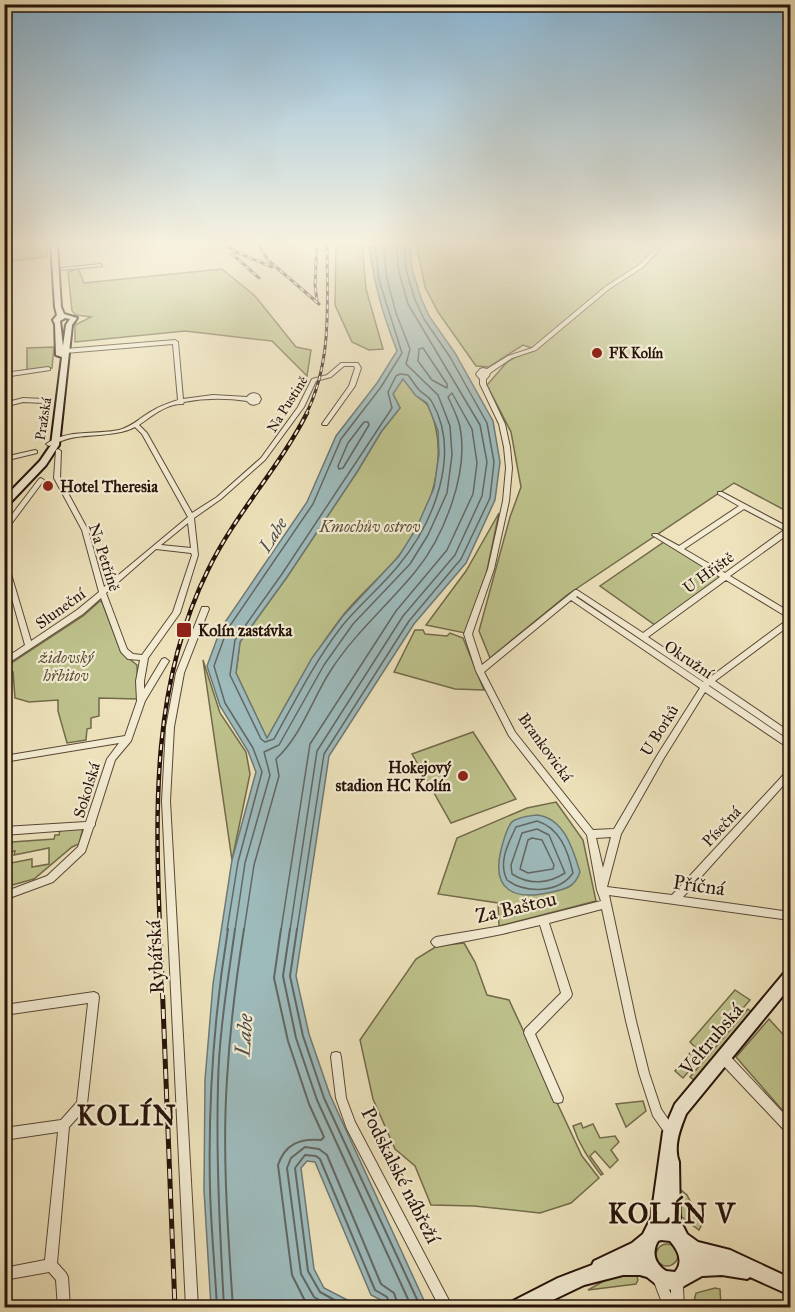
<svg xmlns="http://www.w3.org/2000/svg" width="795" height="1312" viewBox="0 0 795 1312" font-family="'IM FELL Great Primer',serif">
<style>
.green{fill:#bec28c;stroke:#726a4b;stroke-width:1.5}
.water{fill:#9ebbbc;stroke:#6e7875;stroke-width:1.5;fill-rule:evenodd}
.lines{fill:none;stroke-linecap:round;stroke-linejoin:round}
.shore-far1{stroke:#626763;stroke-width:1.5}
.shore{stroke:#626763;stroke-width:2}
.street-casing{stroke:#584736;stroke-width:2}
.secondary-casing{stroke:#27130a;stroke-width:4}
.street{fill:#f3ecd3;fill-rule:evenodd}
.secondary{fill:#f3ecd3;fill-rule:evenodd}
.rail-far2-casing{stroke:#27130a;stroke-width:3}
.rail-far1-casing{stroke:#27130a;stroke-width:4.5}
.rail-casing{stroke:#27130a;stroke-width:5}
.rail-far2{stroke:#f3ecd3;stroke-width:1.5;stroke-dasharray:4.5;stroke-linecap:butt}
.rail-far1{stroke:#f3ecd3;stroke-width:2;stroke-dasharray:6;stroke-linecap:butt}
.rail{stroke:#f3ecd3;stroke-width:3;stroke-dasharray:10;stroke-linecap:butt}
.poi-dot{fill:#8f2418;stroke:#f3ecd3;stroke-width:2}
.labels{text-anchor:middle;stroke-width:4.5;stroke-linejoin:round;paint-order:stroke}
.far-poi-label{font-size:14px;font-weight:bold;fill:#27130a;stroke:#f3ecd3;text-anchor:start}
.far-street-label{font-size:14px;fill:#27130a;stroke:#f3ecd3}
.poi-label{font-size:16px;font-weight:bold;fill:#27130a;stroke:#f3ecd3;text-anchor:start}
.park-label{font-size:16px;font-style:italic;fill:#5c5038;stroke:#f3ecd3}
.street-label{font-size:16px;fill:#27130a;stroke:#f3ecd3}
.water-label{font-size:18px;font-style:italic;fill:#514e48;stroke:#f3ecd3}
.near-street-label{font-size:20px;fill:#27130a;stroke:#f3ecd3}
.near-water-label{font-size:21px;font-style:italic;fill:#514e48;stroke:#f3ecd3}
.near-district-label{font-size:27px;font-weight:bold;letter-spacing:1.5px;fill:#27130a;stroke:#f3ecd3}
</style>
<rect width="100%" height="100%" fill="#ede2bb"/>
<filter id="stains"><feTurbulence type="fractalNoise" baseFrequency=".00333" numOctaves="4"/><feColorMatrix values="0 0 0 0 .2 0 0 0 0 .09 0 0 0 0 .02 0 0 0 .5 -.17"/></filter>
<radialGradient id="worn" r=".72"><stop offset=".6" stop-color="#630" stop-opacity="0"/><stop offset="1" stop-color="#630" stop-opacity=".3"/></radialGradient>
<!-- green -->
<g class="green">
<path d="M4,243H47V257L5,262Z"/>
<path d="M336,243H362L366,289L383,349L369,350L352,342L335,305Z"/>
<path d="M416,243H790V513L734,483L567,595L490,658L479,631L510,517L521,487L511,432L487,385L507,362L532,348L523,345L489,367L476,366L438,312L425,287Z"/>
<path d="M76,269L79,270L84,283L222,269L255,296L296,347L311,350L307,376L272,341L185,331L75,342V325L91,317L76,315L72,311L68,272Z"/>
<path d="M54,347L52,368L27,371V348Z"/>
<path d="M404,379C408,384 411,389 415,394C419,399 425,401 428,406C452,453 430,520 397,558C379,579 357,597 341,618C312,656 290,697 267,739L236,673L240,642L287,577L357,472L381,432L400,408L393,394L401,380Z"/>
<path d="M499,513L486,575L465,633L426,625L466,571Z"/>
<path d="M664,542L720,577L655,625L600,586Z"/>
<path d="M100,601L102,602L121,652L137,665L138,699L99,698V716L91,718V728L87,729L86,740L67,743L58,711V700L29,702L15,698L13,672L5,673V667L83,616Z"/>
<path d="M415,630H423L425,634L447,636L450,633L463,638L484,690L455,689L394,672Z"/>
<path d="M203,660L220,713L246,752L250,774L232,860Z"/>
<path d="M473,732L516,799L451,823L412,754Z"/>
<path d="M556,802L583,840L596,901L499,926L498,903L438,894L457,838L527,808Z"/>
<path d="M83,828L79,844L72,847L34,879L5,887V864L32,859V867L49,864V848L14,855L15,851L9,852L12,842L54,839L55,835H59L60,829Z"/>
<path d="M464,943L475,962L487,995L509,1000L582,1156L599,1178L571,1203L540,1213L474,1206L431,1205L415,1166L395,1149L373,1099L360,1040L416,959L437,946Z"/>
<path d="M735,990L750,1000L683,1078L675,1071L695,1047L690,1042Z"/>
<path d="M748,1009L753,1013L695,1081L690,1077Z"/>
<path d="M769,1019L790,1042V1119L736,1057Z"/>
<path d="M643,1101L646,1111L626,1127L616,1104Z"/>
<path d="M581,1123L583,1128L593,1124L600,1138L615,1136L619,1142L611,1150L618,1160L610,1168L595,1151L590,1156L603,1174L601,1175C589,1159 579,1145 573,1126Z"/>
<path d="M681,1190L687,1195L702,1224L699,1230L678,1214Z"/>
<circle cx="667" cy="1255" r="11"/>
<path d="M635,1271L638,1280L636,1284L588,1290L616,1274Z"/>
<path d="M715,1288L720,1289L721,1307L694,1301L696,1293Z"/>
</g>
<!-- water -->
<g class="water">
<path d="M369,243H410L412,269L421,298L429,316L455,353L493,421L500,462L495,500L466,563L414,624L329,756L296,976L309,1034L330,1095L427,1307H386L383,1301L371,1295L315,1162L307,1161L301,1168L314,1269L324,1288L361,1307H211L204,1190L205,1080L213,984L232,860L256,772L248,751L220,706L207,666L221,628L307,502L336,436L377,383L397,351C382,312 374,285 369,243ZM403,379L416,396L427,403L438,431L439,454L434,488L416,529L399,556L343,616L312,658L267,738L236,673L240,642L287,577L357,472L381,432L400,408L393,394Z"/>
<path d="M537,815C564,818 573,849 580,872C575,887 566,889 552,892C515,901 491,891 501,850C503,842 506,830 511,823C516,817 529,816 537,815Z"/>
</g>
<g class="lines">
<!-- shore-far1 -->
<g class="shore-far1">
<path d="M423,348L447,384V388L432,380L418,361L419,349Z"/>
<path d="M400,374L408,375C412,380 415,385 419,390C423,394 429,396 432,402C462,454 433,524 398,566C381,587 359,605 342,626C315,661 295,701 274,739L265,742L261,739L230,675L235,640L282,574L392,408L388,392L396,376Z"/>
<path d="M364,422H368L369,425L343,468L339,469L338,466L348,443Z"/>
<path d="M537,821C560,828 568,851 573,873C559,893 526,894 507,880C498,862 508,844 516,827Z"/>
<path d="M537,829L549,835L565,873C548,884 529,885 512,874L511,865L522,833Z"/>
<path d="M532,838L542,840L554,865L553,869L528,873L520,869L528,840Z"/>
<path d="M227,930L238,862L262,772L253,748L225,703L214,666L227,630L313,504L341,439L381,387L402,353L379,280L375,243"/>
<path d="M235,930L245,863L270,775L264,752L279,745L324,665L353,624L410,564L428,535L447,493L452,455L450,426L438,395L406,364L410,349L396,313L387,279L383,243"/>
<path d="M244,930L254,865L279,776L276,759C302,735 312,699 331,670C355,633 387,606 415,572C444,537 469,473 460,427C458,417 452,406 448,397L452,393L472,429L477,463L473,494L447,550L396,611L310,744L281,930"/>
<path d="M290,930L317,751L403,616L455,555L482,496L487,462L480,425L408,304L399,272L396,243"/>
<path d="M297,930L324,754L409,621L461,559L490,498L494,462L487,423L450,357L424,319L415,300L406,270L404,243"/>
</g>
<!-- shore -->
<g class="shore">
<path d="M281,929L274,978L288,1041L309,1104L324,1137L321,1140C300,1138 285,1144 278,1165L292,1275L304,1299L313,1308"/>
<path d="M290,929L283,976L296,1038L317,1100L412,1308"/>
<path d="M297,929L290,976L303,1036L324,1098L421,1308"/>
<path d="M217,1308C215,1268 211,1229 210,1189C208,1102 214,1015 228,929"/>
<path d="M224,1308C220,1233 216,1159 218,1084C219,1032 228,980 235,929"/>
<path d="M233,1308C228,1232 222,1155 227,1079C230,1028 236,979 244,929"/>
<path d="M333,1308L314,1297L301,1274L287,1168L291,1158L305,1147L319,1149L327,1155L381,1284L394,1293L399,1308"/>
<path d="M349,1308L320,1292L308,1271L295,1168L305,1155L316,1156L320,1159L375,1290L387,1297L391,1308"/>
</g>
<defs>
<g id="street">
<path d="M661,243H665L643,267L609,289L536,350L512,358L490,373L489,376L486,379V384L505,424L510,447L512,468L509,501L494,569L472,634L482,665L575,590H577L643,633L720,577L652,535L653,534H657L679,546L739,506L718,494V492H722L790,528V533L730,576L790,612V617H787L726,580L648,637L709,678L787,620H790V625L715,681L790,732V739L787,738L709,685V686L790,741V748L787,747L705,692L664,758L621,834L607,887L672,895L787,771L790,770V778L683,897L790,912V920L609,895L636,1021L649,1073L661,1109L677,1132L675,1136L671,1138L667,1136L653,1116L639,1073L626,1021L602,909L549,923L572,994L571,997L535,1034L563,1098L562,1102L558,1103L554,1102L524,1033L525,1029L561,993L540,925L502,934L436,947L433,945L431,942L433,939L436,937L502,926L601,901L597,890L587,835L509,736L476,671L464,634L488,569L503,501L506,468L504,447L499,424L480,384V379L478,377L476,374L480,369L483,368L487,369L508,356L532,348L605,287L639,265ZM744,509L784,530L725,573L684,549ZM577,596L704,682H703L576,597ZM571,600L700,688L658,754L614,829L593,830L515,732L484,672ZM611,837L603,868L596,838Z"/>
<path d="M100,264L102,265V266L62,270L60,269L62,268Z"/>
<path d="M175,340L178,342L183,399L213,395L247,397C250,393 254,392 259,395L261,399L259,403C254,406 250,405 247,401C226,398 205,398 184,402L183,404C167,403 152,416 139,425L147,433L192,513L217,497L261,458L298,407L312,379L327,375L341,363H358L361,368L355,386L327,425H323L322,424L349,386L355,368L354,366H344L331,377L316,381L304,407L265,460L221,499L194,518L198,555L180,613L148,658L144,681V689L162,659L165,658L169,661L145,701L131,741L115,760L95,823V825L93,828L85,852L53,882L4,900V892L47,876L78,847L84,829L4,835V827L86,822L107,759L119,743L4,762V756L125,736L137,701L136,681L140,660L128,659L121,652L101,598L83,614L4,666V659L25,645L5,574L4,552L7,554L11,574L31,641L77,610L99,592L82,530L54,478L56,450L58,449L61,451L60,478L88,530L104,587L188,517L142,434L135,427C117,436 97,434 77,437C67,438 58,442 49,446L46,444C67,429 95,435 119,430C132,427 141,417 152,411C160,406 169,403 178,400L173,344L65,353L62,351L65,349ZM188,523L191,548L161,545ZM156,549L191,553L192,555L173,612L142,655L133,654L127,649L106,593Z"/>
<path d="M48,367L50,368V370L4,377V373Z"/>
<path d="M23,398L44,399L47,401L44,403L23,402L4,407V403Z"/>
<path d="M35,450L37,451V453L4,461V457Z"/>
<path d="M41,478L44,480L6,531L4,532V525L39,479Z"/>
<path d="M202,607H208L209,609L184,673L174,727L170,801L198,1308H186L162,801L166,727L176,673Z"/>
<path d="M94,992L98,994L99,997L87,1104L86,1108L69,1127L57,1263L66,1273L68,1277L70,1308H58L56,1280L49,1272L4,1280V1268L45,1260L58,1132L4,1140V1128L61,1120L77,1102L88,1003L4,1015V1005Z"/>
<path d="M336,1052L340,1053L341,1057L346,1098L355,1122L453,1308H440L347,1129L336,1098L331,1057L332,1053Z"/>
<path d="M723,1052L727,1053L790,1120V1133L786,1132L719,1061L718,1057L719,1053Z"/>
<path d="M659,1273L663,1275L671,1294V1288L676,1276L680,1274L684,1276L686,1280L683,1288L684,1308H664L653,1279L655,1275Z"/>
</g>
<g id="secondary">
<path d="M51,243H57L61,307L64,314L77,318L72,325L59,445L46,465L7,506L4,507V498L40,461L51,445L62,357L56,355L55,324L53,320L57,315L55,307ZM65,318L70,319L66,325L63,346L60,321Z"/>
<path d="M790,970V987L686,1114C680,1129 673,1147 679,1162L680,1220L687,1234L698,1242L730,1250L790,1278V1295L750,1277L747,1279L722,1275L702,1276L684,1286L671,1290L657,1285L647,1277L640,1275H623L584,1285L536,1308H508L511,1302L558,1278L592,1265L594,1261L632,1243L643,1234L651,1218L663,1132L675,1104L785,972ZM661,1240L670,1241C678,1250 684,1262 675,1272L666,1271C655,1264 651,1253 658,1241Z"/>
</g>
</defs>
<!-- street casing -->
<use href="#street" class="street-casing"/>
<!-- secondary casing -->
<use href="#secondary" class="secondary-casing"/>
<!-- street -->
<use href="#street" class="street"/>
<!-- secondary -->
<use href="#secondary" class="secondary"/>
<defs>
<g id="rail-far2">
<path d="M225,243L234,251L272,267"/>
<path d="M257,243L268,260L319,304"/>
<path d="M317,243L315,285L317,300"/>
<path d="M232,254L259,278"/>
<path d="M306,414C333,361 327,300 327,243"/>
</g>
<path id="rail-far1" d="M160,930C155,807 152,683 208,570C235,514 279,468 307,413"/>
<path id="rail" d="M160,929L175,1308"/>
</defs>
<!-- rail-far2 casing -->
<use href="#rail-far2" class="rail-far2-casing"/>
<!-- rail-far1 casing -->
<use href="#rail-far1" class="rail-far1-casing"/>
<!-- rail casing -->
<use href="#rail" class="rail-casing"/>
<!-- rail-far2 -->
<use href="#rail-far2" class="rail-far2"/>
<!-- rail-far1 -->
<use href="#rail-far1" class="rail-far1"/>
<!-- rail -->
<use href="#rail" class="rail"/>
</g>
<!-- sky -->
<linearGradient id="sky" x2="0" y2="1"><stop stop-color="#8ab7d6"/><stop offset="0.57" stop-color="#f7f2e0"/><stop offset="1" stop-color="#f7f2e0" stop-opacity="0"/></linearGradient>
<rect width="795" height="426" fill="url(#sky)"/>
<!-- markers -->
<g class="poi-dot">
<circle cx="597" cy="353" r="6"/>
<circle cx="48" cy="486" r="6"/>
<rect x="176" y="622" width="16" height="16" rx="3"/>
<circle cx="463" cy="776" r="6"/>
</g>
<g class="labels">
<!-- far-poi labels -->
<g class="far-poi-label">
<text x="609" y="358">FK Kolín</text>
</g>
<!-- far-street labels -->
<g class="far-street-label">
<text transform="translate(287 404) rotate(-58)" y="5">Na Pustině</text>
<text transform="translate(43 419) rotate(-81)" y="5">Pražská</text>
</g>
<!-- poi labels -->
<g class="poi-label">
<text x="60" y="492">Hotel Theresia</text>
<text x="198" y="636">Kolín zastávka</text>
<text x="451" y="773" text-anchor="end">Hokejový<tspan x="451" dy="18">stadion HC Kolín</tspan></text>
</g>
<!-- park labels -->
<g class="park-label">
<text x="370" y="532">Kmochův ostrov</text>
<text x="66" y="663">židovský<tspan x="66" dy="18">hřbitov</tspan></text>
</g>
<!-- street labels -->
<g class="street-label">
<text transform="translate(105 557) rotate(72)" y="6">Na Petříně</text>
<text transform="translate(708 572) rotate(-36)" y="6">U Hřiště</text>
<text transform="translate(60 608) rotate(-36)" y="6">Sluneční</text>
<text transform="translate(689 659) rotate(34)" y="6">Okružní</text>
<text transform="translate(659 730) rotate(-58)" y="6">U Borků</text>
<text transform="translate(546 747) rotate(54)" y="6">Brankovická</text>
<text transform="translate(86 790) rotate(-73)" y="6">Sokolská</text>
<text transform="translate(721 826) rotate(-47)" y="6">Písečná</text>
</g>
<!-- water labels -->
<g class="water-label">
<text transform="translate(273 535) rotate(-58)" y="6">Labe</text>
</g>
<!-- near-street labels -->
<g class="near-street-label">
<text transform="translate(699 885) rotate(8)" y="7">Příčná</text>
<text transform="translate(516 907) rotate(-13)" y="7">Za Baštou</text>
<text transform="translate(155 957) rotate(-93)" y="7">Rybářská</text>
<text transform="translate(711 1039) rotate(-50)" y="7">Veltrubská</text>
<text transform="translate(401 1175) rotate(63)" y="7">Podskalské nábřeží</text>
</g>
<!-- near-water labels -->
<g class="near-water-label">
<text transform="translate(244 1035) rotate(-86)" y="7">Labe</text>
</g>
<!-- near-district labels -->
<g class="near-district-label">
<text x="127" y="1125">KOLÍN</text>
<text x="672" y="1223">KOLÍN V</text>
</g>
</g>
<!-- margin -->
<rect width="795" height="1312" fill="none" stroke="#ede2bb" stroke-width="24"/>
<rect x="6" y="6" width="783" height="1300" fill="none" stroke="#27130a" stroke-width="3"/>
<rect x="12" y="12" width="771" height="1288" fill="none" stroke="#27130a" stroke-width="1.5"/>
<rect width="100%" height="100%" filter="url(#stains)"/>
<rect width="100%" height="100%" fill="url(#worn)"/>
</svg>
